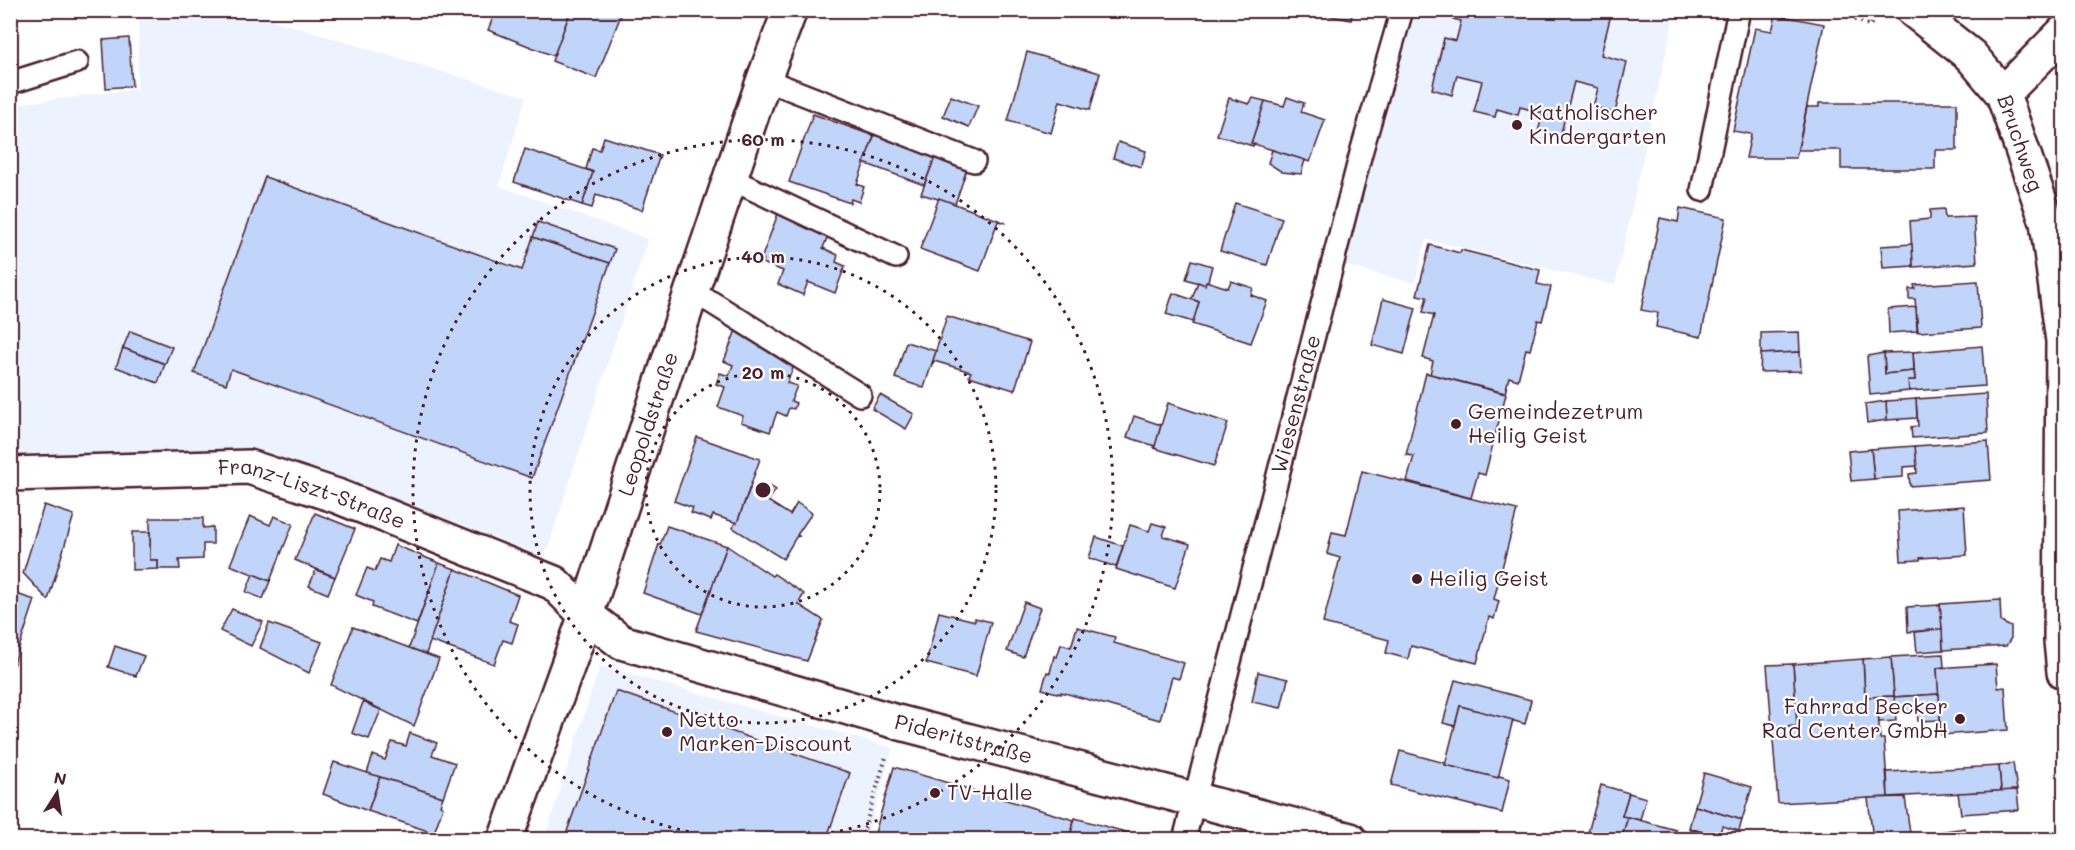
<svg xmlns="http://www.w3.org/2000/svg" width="2075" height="850" viewBox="0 0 2075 850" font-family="Mali,sans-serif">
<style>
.built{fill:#ecf2fe}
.building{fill:#c1d5fa;stroke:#4a1f2b;stroke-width:1.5}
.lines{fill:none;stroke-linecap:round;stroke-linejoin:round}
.service-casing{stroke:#4a1f2b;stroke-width:26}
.minor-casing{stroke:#4a1f2b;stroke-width:38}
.primary-casing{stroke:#4a1f2b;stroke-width:38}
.path{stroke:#4a1f2b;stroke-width:4;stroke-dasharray:1.5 4.5;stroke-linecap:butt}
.service{stroke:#fff;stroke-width:21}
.minor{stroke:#fff;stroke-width:33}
.primary{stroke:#fff;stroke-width:33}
.ring{fill:none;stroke:#4a1f2b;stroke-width:3;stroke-dasharray:3 6}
.poi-dot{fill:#4a1f2b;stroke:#fff;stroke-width:2}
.labels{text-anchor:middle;stroke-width:4.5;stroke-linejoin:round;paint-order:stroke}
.poi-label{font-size:21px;fill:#4a1f2b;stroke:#fff;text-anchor:start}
.street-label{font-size:21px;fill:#4a1f2b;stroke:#fff}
.centre{fill:#4a1f2b;stroke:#fff;stroke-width:3}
.ring-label{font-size:18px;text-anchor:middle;font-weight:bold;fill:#4a1f2b;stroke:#fff;stroke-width:4.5;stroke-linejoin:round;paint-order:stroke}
</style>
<rect width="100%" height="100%" fill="#fff"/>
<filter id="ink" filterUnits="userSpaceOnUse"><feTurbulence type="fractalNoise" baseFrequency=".0167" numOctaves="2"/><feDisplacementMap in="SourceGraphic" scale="12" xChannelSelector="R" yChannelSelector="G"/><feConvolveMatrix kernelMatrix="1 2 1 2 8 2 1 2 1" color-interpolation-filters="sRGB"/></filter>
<g filter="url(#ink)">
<!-- built -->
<g class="built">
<path d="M1416,11H1675L1615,285L1426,239L1415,283L1342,265Z"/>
<path d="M263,17L526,97L499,186L648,239L545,557L442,517L254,452L11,463L10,105L137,89L139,20Z"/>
<path d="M600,666L893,748L866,839L544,840Z"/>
</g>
<!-- building -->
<g class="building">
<path d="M496,10H571L554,56L488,30Z"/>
<path d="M571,10H623L596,78L552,61Z"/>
<path d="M1327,10H1353L1351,20L1326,15Z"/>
<path d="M1456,10H1612L1601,55L1627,62L1615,113L1593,107L1598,88L1574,82L1560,137L1538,132L1543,113L1520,107L1518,115L1497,109L1495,117L1474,112L1482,81L1457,75L1452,95L1432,89L1444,38L1456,41L1461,21L1453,19Z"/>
<path d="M1776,15L1824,24L1796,158H1746L1751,134L1733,131L1755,28L1772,31Z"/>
<path d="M129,38L132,86L106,88L103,40Z"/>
<path d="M1027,52L1100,73L1090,110L1060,101L1051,133L1008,121Z"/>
<path d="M951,96L978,106L969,127L943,116Z"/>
<path d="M1287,97L1304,103L1301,112L1325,120L1310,162L1251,143L1265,101L1284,106Z"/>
<path d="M1229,98L1249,104L1253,98L1265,101L1251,143L1254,144L1253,146L1217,135Z"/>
<path d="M1819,103H1957V150H1935V169H1841V150H1798L1807,107H1819Z"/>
<path d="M813,114L874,136L857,184L864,187L859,202L851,199L850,203L789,182Z"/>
<path d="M876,131L937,153L924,185L864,163Z"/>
<path d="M604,137L660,155L642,210L596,195L592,208L582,205L593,172L586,169L592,148L600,150Z"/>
<path d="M1118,142L1146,151L1141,167L1113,158Z"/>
<path d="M525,149L593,172L582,205L514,182Z"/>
<path d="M1272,150L1305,160L1301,174L1282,172L1268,163Z"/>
<path d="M937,152L968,166L955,204L921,194Z"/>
<path d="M265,177L522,270L533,237L610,263L532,478L231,369L226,384L194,373Z"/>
<path d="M939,198L1006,223L998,221L980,271L920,249Z"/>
<path d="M1235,203L1282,218L1267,265L1220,251Z"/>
<path d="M1680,208L1726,218L1701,337L1656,327L1658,313L1641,310L1660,218L1678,222Z"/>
<path d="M1944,209L1945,218L1974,217L1977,263L1913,267L1910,221L1930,219V210Z"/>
<path d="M779,211L829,233L823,248L838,255L836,262L845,266L835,293L808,282L803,295L778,284L783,271L760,262Z"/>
<path d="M538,222L615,249L610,263L533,237Z"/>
<path d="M1912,244L1913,266L1883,268L1881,246Z"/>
<path d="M1430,245L1460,253L1461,250L1540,270L1537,284L1551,287L1542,321L1538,320L1530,350L1526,349L1518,380L1509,377L1505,393L1430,374L1433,361L1423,358L1434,315L1423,312L1427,297L1417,295Z"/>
<path d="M1192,260L1212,266L1208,281L1205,285L1186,279Z"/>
<path d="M1206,281L1228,288L1231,281L1253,288L1251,295L1267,301L1251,343L1192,324L1199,302L1192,299L1198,282L1205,285Z"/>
<path d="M1978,281L1981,328L1918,332L1915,299H1909V289H1915L1914,285Z"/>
<path d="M1173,293L1199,302L1193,322L1166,314Z"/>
<path d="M1383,299L1416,308L1404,354L1372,345Z"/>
<path d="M1916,307L1917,331L1889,333L1888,309Z"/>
<path d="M947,316L1030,342L1014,392V390L969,376L971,372L934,361L931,366Z"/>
<path d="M736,330L746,333L795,363L787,383L797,386L791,401L796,403L794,409L789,408L786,416L777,412L770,432L741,422L743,416L718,407L725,387L716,384L720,373L729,376L733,365L724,361Z"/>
<path d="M130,331L172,347L165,364L123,348Z"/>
<path d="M1799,332L1800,352L1761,354V333Z"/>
<path d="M906,342L936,351L924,388L895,378Z"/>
<path d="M1982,346L1985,386L1909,391L1908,380H1915L1913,352Z"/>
<path d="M123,348L165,364L158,383L116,367Z"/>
<path d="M1800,352L1801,371L1760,372L1761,354Z"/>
<path d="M1913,352L1914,371L1885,374L1884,353Z"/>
<path d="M1884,353L1885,374L1914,371L1915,380H1908L1909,391L1870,395L1867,356Z"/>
<path d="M1426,373L1506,394L1485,475L1478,473L1471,498L1407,481L1414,456L1406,455Z"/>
<path d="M1986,394L1988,433L1912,438L1911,427L1918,426L1916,399Z"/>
<path d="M880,395L914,414L906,429L872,409Z"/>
<path d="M1916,399L1917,418L1887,420L1886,401Z"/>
<path d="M1886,401L1887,420L1867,423L1865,404Z"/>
<path d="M1168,403L1228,423L1214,466L1154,448Z"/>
<path d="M1134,416L1161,425L1155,446L1127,437Z"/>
<path d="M697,437L760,459L737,523L713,515L711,520L691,513L693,508L674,501Z"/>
<path d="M1988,441L1991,480L1910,486L1909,474L1917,473L1915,446Z"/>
<path d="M1915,446L1917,466L1903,467V477L1874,479L1871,449Z"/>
<path d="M1871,449L1874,479L1851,481L1848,451Z"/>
<path d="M1362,471L1517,510L1494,599L1499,601L1494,619L1489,617L1477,663L1411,646L1408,659L1386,653L1389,640L1323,623L1340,558L1327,554L1332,532L1346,535Z"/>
<path d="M767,484L776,490L768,501L790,515L797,503L812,513L797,535L799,536L796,537L783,559L733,528L735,523H737L750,488L759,495Z"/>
<path d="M44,505L74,515L48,600L23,573Z"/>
<path d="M1964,506L1967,555L1920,558V560L1901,561L1898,511Z"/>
<path d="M315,513L355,529L335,577L295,560Z"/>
<path d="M250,516L270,525L274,516L293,524L270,581L230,565Z"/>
<path d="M150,518H203V528L213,527V544H203V559L179,560L180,569H158V560H150Z"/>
<path d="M1152,523L1166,527L1163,536L1190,544L1175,588L1116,569L1130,525L1149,531Z"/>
<path d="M667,526L727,546L702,614L643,593L659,544L660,545Z"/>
<path d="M132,532H150V560H158V569L132,570Z"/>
<path d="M1096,537L1123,546L1116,567L1089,558Z"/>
<path d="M395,545L439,563L417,624L372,607L373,602L356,595L367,568L375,571L380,559L389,562Z"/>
<path d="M727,546L772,576L774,574L804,594L798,604L823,620L807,661L696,631Z"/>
<path d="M439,563L455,569L426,654L409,648Z"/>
<path d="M455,569L518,595L509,621L518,624L512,643L503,640L494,664L430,641Z"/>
<path d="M316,570L335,577L328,594L309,586Z"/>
<path d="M253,574L270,581L263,599L246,592Z"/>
<path d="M10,592L35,600L10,675Z"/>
<path d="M2000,600L2001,622L2011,627V638L2006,646L1943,650L1940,604Z"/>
<path d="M1024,602L1040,608L1023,657L1007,651Z"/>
<path d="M1940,605L1942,629L1908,632L1907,607Z"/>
<path d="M232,609L263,622L251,646L220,631Z"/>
<path d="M939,612L975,621V618L991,622L976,676L926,663Z"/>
<path d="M269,623L322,642L309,673L260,648Z"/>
<path d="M353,627L439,659L414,726L331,685Z"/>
<path d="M1077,627L1115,637L1114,643L1184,663L1179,679L1172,677L1160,720L1061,692V694L1042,689L1047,672L1050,673L1054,656L1057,657L1061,644L1071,647Z"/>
<path d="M1942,629L1943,650L1917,652L1915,632Z"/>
<path d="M115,646L144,656L136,676L108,667Z"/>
<path d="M1943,654L1944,667L1937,668L1939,694L1894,697L1891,657Z"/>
<path d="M1891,657L1894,696L1865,697L1863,659Z"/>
<path d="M1863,659L1865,697H1877L1880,739H1884L1888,797L1778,803L1772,728L1797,726L1793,664Z"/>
<path d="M1793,664L1797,726L1772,728L1767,665Z"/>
<path d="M1996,664L1998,688L2005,687L2008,730L1941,735L1937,668Z"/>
<path d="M1258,672L1288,679L1281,708L1252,702Z"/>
<path d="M1455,680L1531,700L1525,724L1460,706L1455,726L1443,723Z"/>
<path d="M616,691L850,773L826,840H564Z"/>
<path d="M1939,694L1940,720L1918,721L1917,711L1895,712L1894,697Z"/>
<path d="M1894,696L1896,721L1879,722L1877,697Z"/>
<path d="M363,702L381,710L369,739L352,733Z"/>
<path d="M1460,706L1513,720L1498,778L1445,765Z"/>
<path d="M410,733L437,743L432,755L455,763L443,797L367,773L373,755L385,760L392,742L406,746Z"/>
<path d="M1400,751L1445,763V765L1498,778L1499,776L1510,779L1502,813L1391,785Z"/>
<path d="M334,762L380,777L368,811L323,794Z"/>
<path d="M2013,763L2017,790L2001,791L1999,766Z"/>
<path d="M1999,766L2001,791L1888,797L1887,772Z"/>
<path d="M894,767L1074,820L1069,840H873Z"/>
<path d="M1704,773L1752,787L1742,820L1695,806Z"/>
<path d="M380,777L443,797L440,805L443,807L434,833L368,811Z"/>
<path d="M1601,785L1629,793L1622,816L1628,817L1621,840H1586Z"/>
<path d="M2017,790L2019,810L1961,814L1958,793Z"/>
<path d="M1629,793L1646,798L1640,820L1622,816Z"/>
<path d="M1905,797L1911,840H1873L1868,798Z"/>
<path d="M1695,806L1742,820L1739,831L1722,826L1719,837L1689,828Z"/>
<path d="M1628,817L1676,830L1673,840H1621Z"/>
<path d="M1075,818L1140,836L1139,840H1069Z"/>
<path d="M1689,828L1719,837L1730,840H1694L1696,832Z"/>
<path d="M1965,828L1966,840H1911V836Z"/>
<path d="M1859,834V840H1838L1837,838Z"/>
</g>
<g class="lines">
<defs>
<g id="service">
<path d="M764,79L974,161"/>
<path d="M10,83L77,62"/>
<path d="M731,179L896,257"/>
<path d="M1702,190L1739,10"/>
<path d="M691,293L711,302L860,395"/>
<path id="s1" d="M1184,840L1361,153L1402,10"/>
</g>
<g id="minor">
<path d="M2003,94L2064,32"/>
<path id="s2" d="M10,474L249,467L337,496L554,583L586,615L621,642L897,722L1350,840"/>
<path id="s3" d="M505,840L586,615L691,293L764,79L790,10"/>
</g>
<g id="primary">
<path id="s4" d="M1913,10L1971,56L2003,94L2047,222L2063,341L2061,641L2064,672"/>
</g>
</defs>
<!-- service casing -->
<use href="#service" class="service-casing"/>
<!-- minor casing -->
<use href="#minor" class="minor-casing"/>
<!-- primary casing -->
<use href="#primary" class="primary-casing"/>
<!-- path -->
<g class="path">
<path d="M1833,10L1870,26L1876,14"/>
<path d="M861,840L886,757"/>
</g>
<!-- service -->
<use href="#service" class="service"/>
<!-- minor -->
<use href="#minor" class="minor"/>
<!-- primary -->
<use href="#primary" class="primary"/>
</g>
</g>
<!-- distance rings -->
<g class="ring">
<circle cx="763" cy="490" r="117"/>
<circle cx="763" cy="490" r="233"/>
<path d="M742 839A350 350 0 1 1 784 839"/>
</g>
<!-- markers -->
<g class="poi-dot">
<circle cx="1517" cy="125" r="6"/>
<circle cx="1456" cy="424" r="6"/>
<circle cx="1417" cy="579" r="6"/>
<circle cx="1960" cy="719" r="6"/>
<circle cx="667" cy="732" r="6"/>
<circle cx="935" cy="793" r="6"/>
</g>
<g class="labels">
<!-- poi labels -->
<g class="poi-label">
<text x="1529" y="120">Katholischer<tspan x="1529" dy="24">Kindergarten</tspan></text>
<text x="1468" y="419">Gemeindezetrum<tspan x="1468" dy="24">Heilig Geist</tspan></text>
<text x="1429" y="586">Heilig Geist</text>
<text x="1948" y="714" text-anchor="end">Fahrrad Becker<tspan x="1948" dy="24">Rad Center GmbH</tspan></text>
<text x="679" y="727">Netto<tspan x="679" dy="24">Marken-Discount</tspan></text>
<text x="947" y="800">TV-Halle</text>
</g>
<!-- street labels -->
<g class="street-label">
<text dy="7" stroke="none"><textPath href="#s4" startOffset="176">Bruchweg</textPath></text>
<text dy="7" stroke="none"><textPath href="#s1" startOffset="450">Wiesenstraße</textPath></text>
<text dy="7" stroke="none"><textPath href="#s3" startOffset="440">Leopoldstraße</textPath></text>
<text dy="7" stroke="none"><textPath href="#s2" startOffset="306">Franz-Liszt-Straße</textPath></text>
<text dy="7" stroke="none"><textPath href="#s2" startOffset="1011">Pideritstraße</textPath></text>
</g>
</g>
<circle cx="763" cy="490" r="9" class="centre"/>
<g class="ring-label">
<text x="763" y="146">60 m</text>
<text x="763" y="263">40 m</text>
<text x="763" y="379">20 m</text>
</g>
<!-- margin -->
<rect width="2075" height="850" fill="none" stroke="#fff" stroke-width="36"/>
<rect x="18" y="18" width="2039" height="814" fill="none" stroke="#4a1f2b" stroke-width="2" filter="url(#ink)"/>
<!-- north arrow -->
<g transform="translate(57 793) rotate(12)" stroke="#ffffff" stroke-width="4.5" paint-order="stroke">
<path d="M0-4.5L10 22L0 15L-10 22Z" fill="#4a1f2b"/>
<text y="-9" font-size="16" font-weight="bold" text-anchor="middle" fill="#4a1f2b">N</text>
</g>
</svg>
